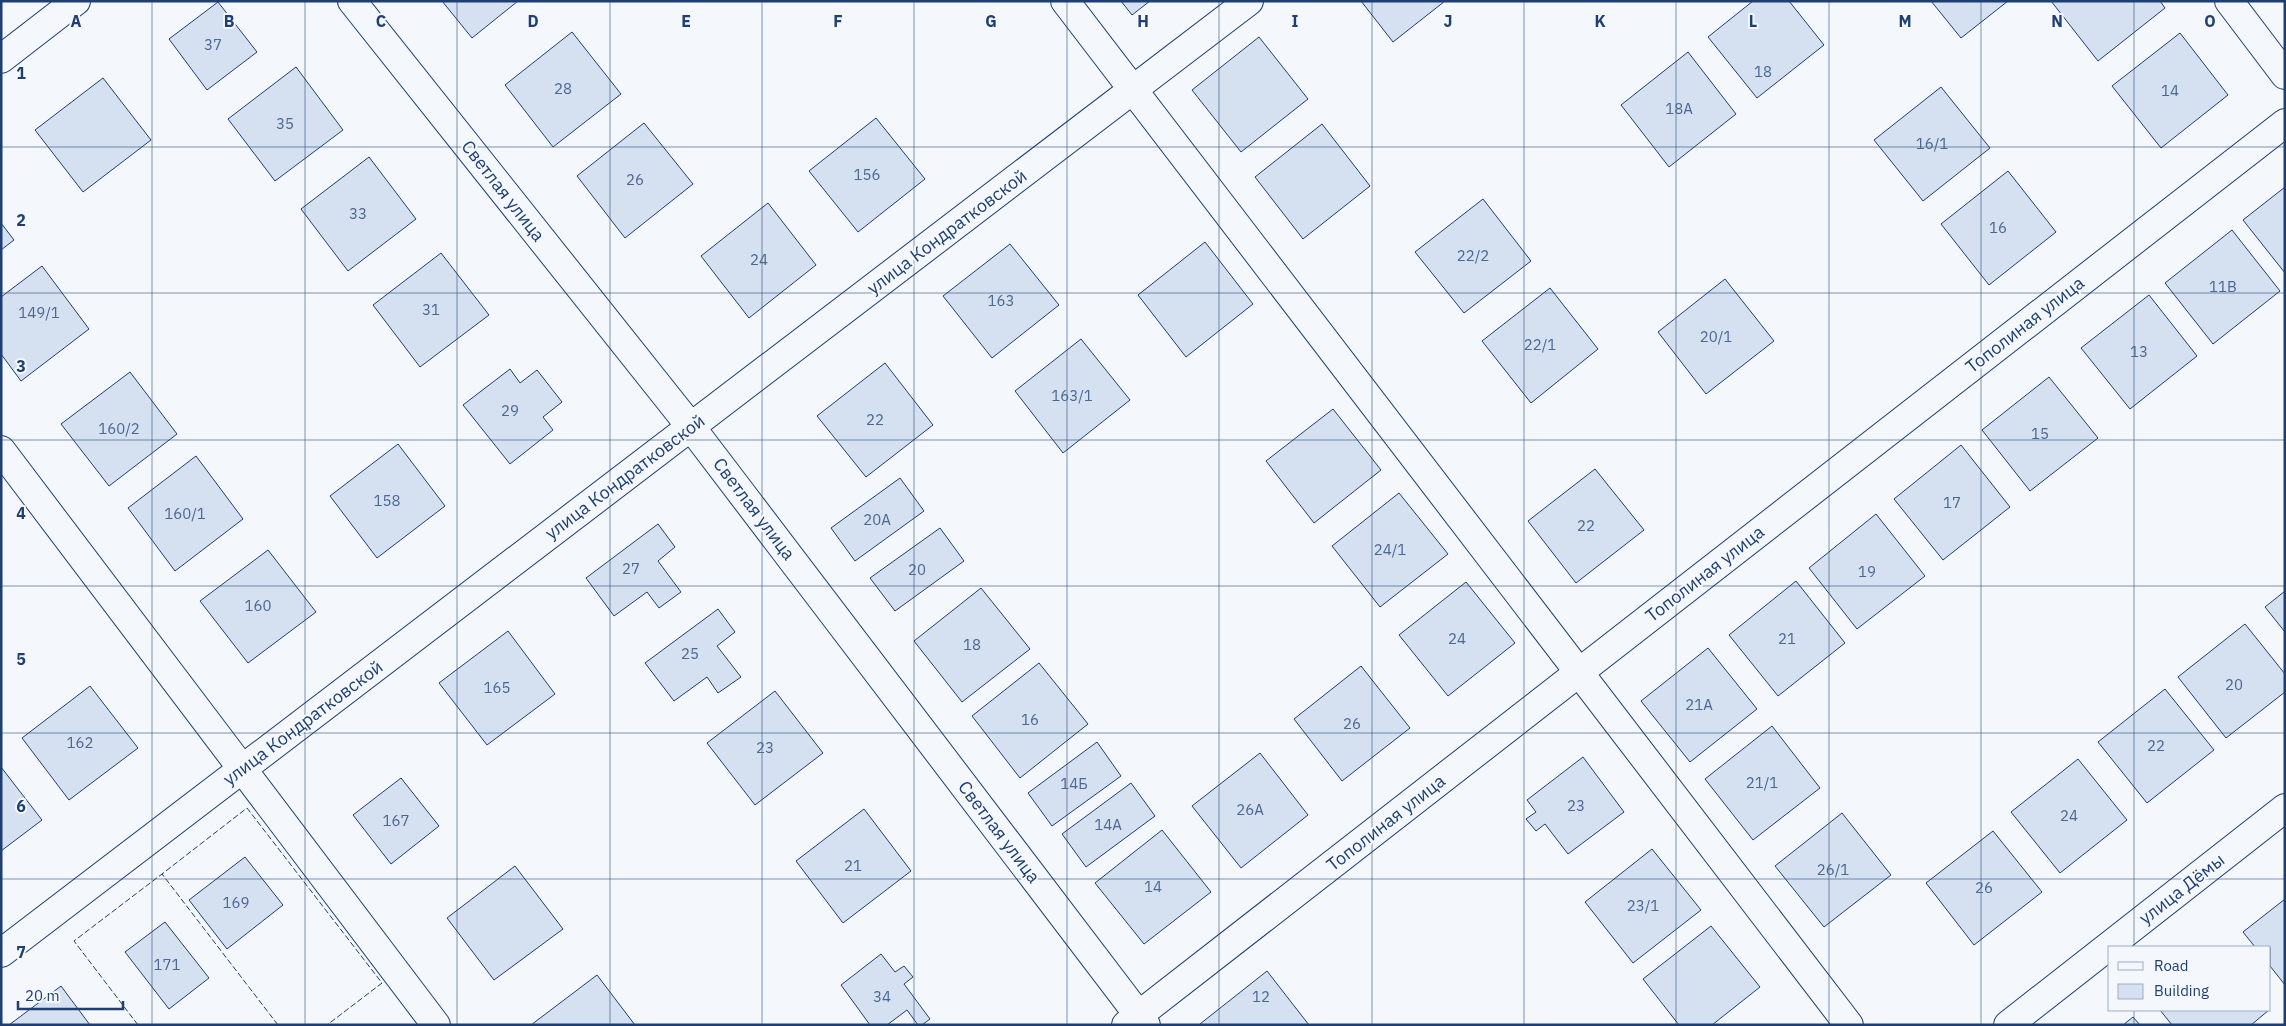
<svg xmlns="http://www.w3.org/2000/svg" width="2286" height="1026" viewBox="0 0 2286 1026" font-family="'IBM Plex Sans',sans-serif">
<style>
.building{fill:#d5e0f0;stroke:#1d3f73}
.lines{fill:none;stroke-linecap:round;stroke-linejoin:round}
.minor-casing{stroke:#1d3f73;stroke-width:30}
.minor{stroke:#f4f7fb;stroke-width:28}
.fence{stroke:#1d3f73;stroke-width:1;stroke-dasharray:6 2.5;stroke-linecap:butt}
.grid{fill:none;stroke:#1d3f73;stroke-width:1;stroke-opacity:0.55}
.labels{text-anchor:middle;stroke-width:4;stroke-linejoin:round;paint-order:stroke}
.number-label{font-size:15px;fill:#4b6792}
.street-label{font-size:18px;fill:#1d3f73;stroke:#f4f7fb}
.grid-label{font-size:16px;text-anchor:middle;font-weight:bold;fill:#1d3f73;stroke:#f4f7fb;stroke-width:4;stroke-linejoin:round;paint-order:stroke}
</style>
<rect width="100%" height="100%" fill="#f4f7fb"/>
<!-- building -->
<g class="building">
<path d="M442,1H518L472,38Z"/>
<path d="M1121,1H1150L1132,15Z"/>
<path d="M1361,1H1445L1393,42Z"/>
<path d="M1753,1H1789L1824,45L1757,98L1708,37Z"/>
<path d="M1931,1H2008L1961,38Z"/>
<path d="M2051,1H2160L2165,8L2098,61Z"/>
<path d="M218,2L257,52L207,90L169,39Z"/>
<path d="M572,32L621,94L553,147L505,85Z"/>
<path d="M2180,33L2228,95L2161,148L2112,86Z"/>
<path d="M1259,37L1308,99L1241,152L1192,90Z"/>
<path d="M1688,52L1736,114L1669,167L1621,105Z"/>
<path d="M296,67L343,130L275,181L228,119Z"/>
<path d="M103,78L151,140L83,192L35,130Z"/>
<path d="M1941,87L1990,148L1923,201L1874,140Z"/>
<path d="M876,118L925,179L858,232L809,171Z"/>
<path d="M644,123L693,184L625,238L577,176Z"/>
<path d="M1322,124L1370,186L1303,239L1255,177Z"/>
<path d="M369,157L416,219L348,271L301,209Z"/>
<path d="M2008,171L2056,232L1989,285L1941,224Z"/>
<path d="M2285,187V273L2243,220Z"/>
<path d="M1483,199L1531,261L1464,313L1415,252Z"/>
<path d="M768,203L816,265L749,318L701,256Z"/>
<path d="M1,223L14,240L1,250Z"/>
<path d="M2232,230L2280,291L2213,344L2165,283Z"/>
<path d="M1205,242L1253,304L1186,357L1138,295Z"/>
<path d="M1010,244L1059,305L992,358L943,296Z"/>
<path d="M441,253L489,315L420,367L373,305Z"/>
<path d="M42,266L89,329L21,381L1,354V297Z"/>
<path d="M1725,279L1774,341L1706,394L1658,332Z"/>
<path d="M1550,288L1598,349L1531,403L1482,341Z"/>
<path d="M2149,295L2197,356L2130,409L2081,348Z"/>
<path d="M1081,339L1130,400L1063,453L1015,391Z"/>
<path d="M885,363L933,425L866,477L817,416Z"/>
<path d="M510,369L520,383L537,370L562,402L543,417L553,430L510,464L463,405Z"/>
<path d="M130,372L177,434L109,486L61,424Z"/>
<path d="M2049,377L2098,438L2030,491L1982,430Z"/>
<path d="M1333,409L1381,470L1314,523L1266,461Z"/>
<path d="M398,444L445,506L377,558L330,496Z"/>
<path d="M1961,445L2010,507L1943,560L1894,499Z"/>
<path d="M196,456L243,519L175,571L128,508Z"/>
<path d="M1595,469L1644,530L1576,583L1528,521Z"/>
<path d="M900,478L924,511L855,561L831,528Z"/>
<path d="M1399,493L1448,554L1380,607L1332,546Z"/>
<path d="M1876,514L1925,576L1857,629L1809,568Z"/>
<path d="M658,524L675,547L658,561L681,592L659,608L647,592L614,616L586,578Z"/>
<path d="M940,528L964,561L895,611L870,578Z"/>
<path d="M268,550L316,612L248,663L200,601Z"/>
<path d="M1796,581L1845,643L1778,696L1729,635Z"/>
<path d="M1466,582L1515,643L1448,696L1399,635Z"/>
<path d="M981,588L1030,649L962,702L914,641Z"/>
<path d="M2285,591V632L2265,607Z"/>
<path d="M718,609L735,632L717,646L741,677L718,693L707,677L674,701L645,663Z"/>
<path d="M2245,624L2285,674V692L2226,738L2178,677Z"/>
<path d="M508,631L555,694L487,745L439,683Z"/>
<path d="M1708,648L1757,709L1690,762L1641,701Z"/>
<path d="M1039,663L1088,724L1020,778L972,716Z"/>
<path d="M1361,666L1410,728L1342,781L1294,719Z"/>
<path d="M90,686L138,748L69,800L22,738Z"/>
<path d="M2165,689L2214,750L2147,803L2098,742Z"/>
<path d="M775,691L823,753L755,805L707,743Z"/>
<path d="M1772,726L1820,788L1753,840L1705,779Z"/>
<path d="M1097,742L1121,776L1052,826L1028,793Z"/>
<path d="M1260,753L1308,815L1241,868L1192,806Z"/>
<path d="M1583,757L1624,812L1568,854L1545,824L1536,831L1526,819L1536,812L1527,800Z"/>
<path d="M2078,759L2127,820L2060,873L2011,812Z"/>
<path d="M1,767L42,820L1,851Z"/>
<path d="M401,778L439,826L391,864L353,815Z"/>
<path d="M1131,783L1155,816L1086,867L1062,834Z"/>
<path d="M864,809L911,871L843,923L796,861Z"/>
<path d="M1842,813L1891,875L1824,927L1775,866Z"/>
<path d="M1162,830L1211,892L1144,944L1095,883Z"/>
<path d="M1993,831L2042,892L1974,945L1926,883Z"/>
<path d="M1652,849L1701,910L1633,963L1585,902Z"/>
<path d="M245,857L283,905L227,949L189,900Z"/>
<path d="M515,866L563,929L494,980L447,918Z"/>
<path d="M2285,899V985L2270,966V947H2255L2243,932Z"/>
<path d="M165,922L209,978L169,1009L125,952Z"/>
<path d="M1711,926L1760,987L1712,1025H1679L1643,979Z"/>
<path d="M881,954L895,972L904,966L913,977L904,984L930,1019L922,1025H918L907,1010L887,1025H870L841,985Z"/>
<path d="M1267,971L1309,1025H1200V1024Z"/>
<path d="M597,975L635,1025H531Z"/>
<path d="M61,986L90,1025H9Z"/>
<path d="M2160,1010H2269L2251,1025H2172Z"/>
<path d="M2133,1017L2140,1025H2123Z"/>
</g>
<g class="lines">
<defs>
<g id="minor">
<path d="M352,1L691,427L1146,1025"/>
<path d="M1065,1L1849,1025"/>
<path d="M2229,1L2285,75"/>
<path d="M1,59L76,1"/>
<path d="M1,450L436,1025"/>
<path d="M1,953L1249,1"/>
<path d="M1126,1025L2285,123"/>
<path d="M2008,1025L2285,808"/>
</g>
</defs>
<!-- minor casing -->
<use href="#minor" class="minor-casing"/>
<!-- minor -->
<use href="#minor" class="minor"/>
<!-- fence -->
<g class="fence">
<path d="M138,1025L74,941L162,874"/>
<path d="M278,1025L162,874L247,808L382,983L327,1025"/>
</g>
</g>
<!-- grid -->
<path class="grid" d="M152,1V1025M305,1V1025M457,1V1025M610,1V1025M762,1V1025M914,1V1025M1067,1V1025M1219,1V1025M1372,1V1025M1524,1V1025M1676,1V1025M1829,1V1025M1981,1V1025M2134,1V947M1,147H2285M1,293H2285M1,440H2285M1,586H2285M1,733H2285M1,879H2285M2134,1010V1025"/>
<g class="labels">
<!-- number labels -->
<g class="number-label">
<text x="213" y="50">37</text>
<text x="1763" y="77">18</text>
<text x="563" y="94">28</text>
<text x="2170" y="96">14</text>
<text x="1679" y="114">18А</text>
<text x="285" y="129">35</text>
<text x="1932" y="149">16/1</text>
<text x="867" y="180">156</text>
<text x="635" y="185">26</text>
<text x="358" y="219">33</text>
<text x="1998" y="233">16</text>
<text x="1473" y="261">22/2</text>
<text x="759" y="265">24</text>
<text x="2223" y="292">11В</text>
<text x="1001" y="306">163</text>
<text x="431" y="315">31</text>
<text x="39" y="318">149/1</text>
<text x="1716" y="342">20/1</text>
<text x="1540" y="350">22/1</text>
<text x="2139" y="357">13</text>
<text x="1072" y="401">163/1</text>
<text x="510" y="416">29</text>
<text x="875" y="425">22</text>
<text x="119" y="434">160/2</text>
<text x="2040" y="439">15</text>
<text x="387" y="506">158</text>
<text x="1952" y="508">17</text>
<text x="185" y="519">160/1</text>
<text x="877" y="525">20А</text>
<text x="1586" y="531">22</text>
<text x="1390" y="555">24/1</text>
<text x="631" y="574">27</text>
<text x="917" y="575">20</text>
<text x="1867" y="577">19</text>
<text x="258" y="611">160</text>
<text x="1457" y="644">24</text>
<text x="1787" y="644">21</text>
<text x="972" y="650">18</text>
<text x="690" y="659">25</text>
<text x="2234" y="690">20</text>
<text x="497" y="693">165</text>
<text x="1699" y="710">21А</text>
<text x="1030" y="725">16</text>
<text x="1352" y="729">26</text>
<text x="80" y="748">162</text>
<text x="2156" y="751">22</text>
<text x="765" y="753">23</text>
<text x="1762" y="788">21/1</text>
<text x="1074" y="789">14Б</text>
<text x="1576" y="811">23</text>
<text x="1250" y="815">26А</text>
<text x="2069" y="821">24</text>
<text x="396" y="826">167</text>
<text x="1108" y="830">14А</text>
<text x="853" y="871">21</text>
<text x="1833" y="875">26/1</text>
<text x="1153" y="892">14</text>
<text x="1984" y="893">26</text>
<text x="236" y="908">169</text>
<text x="1643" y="911">23/1</text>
<text x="167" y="970">171</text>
<text x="882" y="1002">34</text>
<text x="1261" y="1002">12</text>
</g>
<!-- street labels -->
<g class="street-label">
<text transform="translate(503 191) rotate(52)" y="6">Светлая улица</text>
<text transform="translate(947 232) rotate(-37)" y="6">улица Кондратковской</text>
<text transform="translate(2025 325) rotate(-38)" y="6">Тополиная улица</text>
<text transform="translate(625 477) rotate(-37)" y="6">улица Кондратковской</text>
<text transform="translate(754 509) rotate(53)" y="6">Светлая улица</text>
<text transform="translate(1705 574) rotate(-38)" y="6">Тополиная улица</text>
<text transform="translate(303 723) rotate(-37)" y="6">улица Кондратковской</text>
<text transform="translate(1386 823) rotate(-38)" y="6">Тополиная улица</text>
<text transform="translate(999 832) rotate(53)" y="6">Светлая улица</text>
<text transform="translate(2182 889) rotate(-38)" y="6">улица Дёмы</text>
</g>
</g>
<g class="grid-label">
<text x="76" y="27">A</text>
<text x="229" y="27">B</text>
<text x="381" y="27">C</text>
<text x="533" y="27">D</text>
<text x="686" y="27">E</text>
<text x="838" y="27">F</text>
<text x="991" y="27">G</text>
<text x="1143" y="27">H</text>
<text x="1295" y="27">I</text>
<text x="1448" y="27">J</text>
<text x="1600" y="27">K</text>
<text x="1753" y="27">L</text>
<text x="1905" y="27">M</text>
<text x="2057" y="27">N</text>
<text x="2210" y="27">O</text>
<text x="21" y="79">1</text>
<text x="21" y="226">2</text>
<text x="21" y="372">3</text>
<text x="21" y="519">4</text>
<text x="21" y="665">5</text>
<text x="21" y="812">6</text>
<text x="21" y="958">7</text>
</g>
<!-- border -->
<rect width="2286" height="1026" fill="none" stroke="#1d3f73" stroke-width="5"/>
<!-- legend -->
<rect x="2108" y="946" width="162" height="65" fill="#f4f7fb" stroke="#9eadc5"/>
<rect x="2118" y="962" width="25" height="8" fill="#f4f7fb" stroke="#9eadc5"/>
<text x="2154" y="971" font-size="15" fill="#1d3f73">Road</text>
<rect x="2118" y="984" width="25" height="15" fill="#d5e0f0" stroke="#9eadc5"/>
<text x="2154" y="996" font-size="15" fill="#1d3f73">Building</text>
<!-- scale -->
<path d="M18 1001v8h105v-8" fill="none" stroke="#1d3f73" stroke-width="2.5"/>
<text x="25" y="1001" font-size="15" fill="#1d3f73" stroke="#f4f7fb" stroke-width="4" paint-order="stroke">20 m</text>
</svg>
